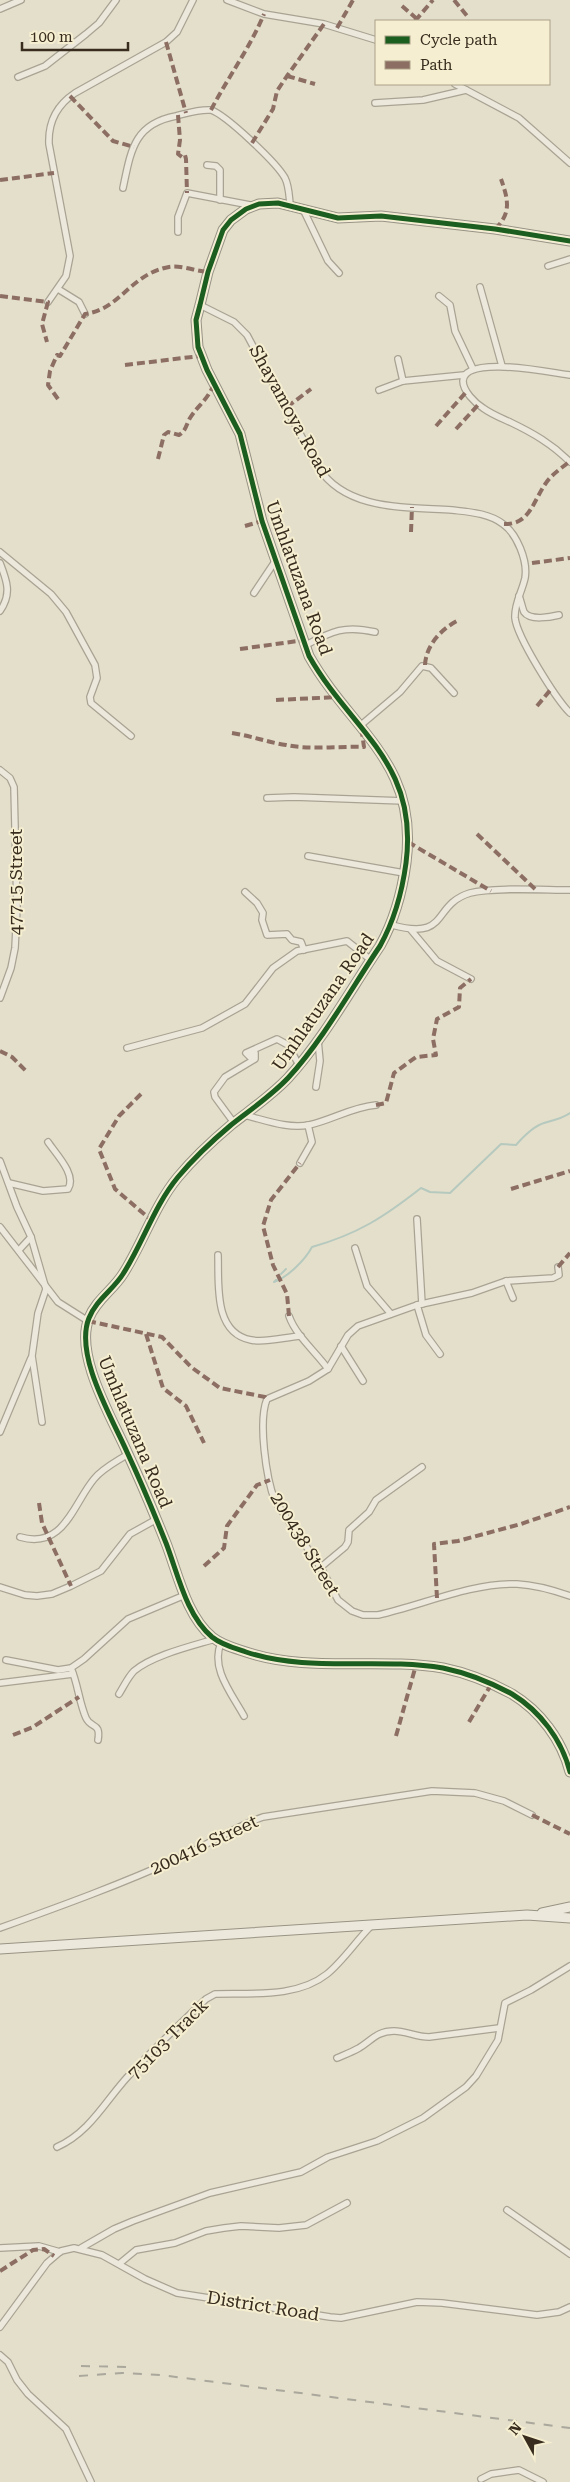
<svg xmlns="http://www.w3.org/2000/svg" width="570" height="2482" viewBox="0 0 570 2482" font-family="'Roboto Serif',serif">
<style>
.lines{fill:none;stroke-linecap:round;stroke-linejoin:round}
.stream{stroke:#b6c9bf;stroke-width:2}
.street-casing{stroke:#a9a394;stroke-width:8}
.secondary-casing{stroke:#989384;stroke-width:11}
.street{stroke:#ece8dc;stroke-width:5.5}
.secondary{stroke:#ece8dc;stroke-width:9}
.rail{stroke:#aaa79d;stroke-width:2;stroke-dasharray:9 9;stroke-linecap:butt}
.quiet{stroke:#8d6e63;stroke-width:4;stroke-dasharray:8 4;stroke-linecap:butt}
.cycleway-casing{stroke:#f6eed0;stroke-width:8}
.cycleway{stroke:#1b5e20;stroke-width:5}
.labels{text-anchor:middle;stroke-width:4;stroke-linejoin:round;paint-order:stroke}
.street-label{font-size:18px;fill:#372c1d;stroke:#f6eed0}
</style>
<rect width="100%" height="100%" fill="#e4dfca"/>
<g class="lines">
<!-- stream -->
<g class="stream">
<path d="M281,1274L286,1269"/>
<path d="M276,1280L274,1282C288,1277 305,1260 312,1247C358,1234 384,1217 421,1188L430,1192L450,1193L501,1144L516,1145C523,1137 534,1126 544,1123C554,1120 561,1119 570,1113"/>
</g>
<defs>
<g id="street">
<path d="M227,0L264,14L324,24L376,40"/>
<path d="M0,9L21,0"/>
<path d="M18,77L45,66L86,34L99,23L116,0"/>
<path d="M455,84L519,118L570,163"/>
<path d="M375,103L423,100L466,90"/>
<path d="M207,165L216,166L220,170V200"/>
<path d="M123,188C131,150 134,124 176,116C188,113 199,109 211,110C226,115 277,163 285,178C289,186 289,195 290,204"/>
<path d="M303,209L328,261L339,273"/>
<path d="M178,232V217L187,193L250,205"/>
<path d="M548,266L570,259"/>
<path d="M480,287L502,366"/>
<path d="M58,289L79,302L85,314"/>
<path d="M439,296L450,305L455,331L473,369"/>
<path d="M48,302L66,276L70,256L49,144C48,122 57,105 75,93L166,42L177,32L193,0"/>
<path d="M200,305L234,322L247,335L318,467C346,511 406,507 452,510C469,512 489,513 503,524C517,534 528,561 525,578C522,592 514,604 515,618C517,637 556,699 570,713"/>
<path d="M398,359L403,381"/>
<path d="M570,375C552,373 464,354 463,381C463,391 475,403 483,408C491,414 501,418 510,422C533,433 552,444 570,462"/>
<path d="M379,390L403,381L464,375"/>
<path d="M0,552L51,594L66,612L95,665L97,678L90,697L91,703L131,736"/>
<path d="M0,563C7,581 12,594 0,611"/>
<path d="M254,593L276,560"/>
<path d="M519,596C521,601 522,607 524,612C530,621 551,617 559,615"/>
<path d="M306,645C332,631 345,625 375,632"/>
<path d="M361,725L400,692L422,666L431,668L454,693"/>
<path d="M0,770L10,778L14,787L17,908L15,948L11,968L0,998"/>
<path d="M267,798L294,797L404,801"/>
<path d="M308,856L404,873"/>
<path d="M245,892L257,903L263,913L262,920L267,935L287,934L292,940L301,942L304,950"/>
<path d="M392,925C450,941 431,905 470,893C492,887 544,890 570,890"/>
<path d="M411,930L437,961L471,979"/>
<path d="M127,1048L202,1028L245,1004L273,968L297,951L347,941L371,960"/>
<path d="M316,1087L320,1061L318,1040"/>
<path d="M244,1115C265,1120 287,1129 309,1125C332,1120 352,1107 376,1105"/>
<path d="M234,1123L215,1097L214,1092L225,1077L255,1059V1053L250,1057L246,1053L277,1039L288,1045L299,1065"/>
<path d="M0,1161L17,1207L31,1237L46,1289L38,1313L32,1356L42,1422"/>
<path d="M300,1163L312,1142L308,1125"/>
<path d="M9,1183L43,1191L68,1189C77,1175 56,1154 48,1142"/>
<path d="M417,1219L422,1304"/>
<path d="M0,1227L58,1302L88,1321"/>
<path d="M355,1248L367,1286L391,1314"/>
<path d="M19,1250L31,1237"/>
<path d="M218,1255C219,1283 213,1333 251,1340C266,1343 285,1337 301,1336"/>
<path d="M558,1267L559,1275L553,1278L506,1281L472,1293L417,1305L358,1326L348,1335L328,1369L309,1381L267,1399C258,1421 266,1478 275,1501L321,1568L338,1600L352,1611L363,1615H378C423,1605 470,1583 517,1584C536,1585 553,1590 570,1596"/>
<path d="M506,1281L513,1298"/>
<path d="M417,1305L426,1335L440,1354"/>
<path d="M289,1316C296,1336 316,1352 328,1369"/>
<path d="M341,1346L363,1381"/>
<path d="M0,1432L31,1358"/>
<path d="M20,1537C64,1550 73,1504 94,1479C103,1468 116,1462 128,1454"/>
<path d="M321,1567L345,1547L348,1542L349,1530L369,1512L376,1500L422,1467"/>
<path d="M0,1587L25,1595L37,1596L52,1594L71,1586L101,1571L130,1534L157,1519"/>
<path d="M221,1643C210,1668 232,1694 244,1716"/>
<path d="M6,1660L58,1670L71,1668L84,1659L128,1619L185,1595"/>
<path d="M71,1668C78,1684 79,1702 86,1718C91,1729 101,1722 98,1740"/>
<path d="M0,1683L73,1674"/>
<path d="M119,1694C124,1686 128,1677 134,1671C153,1655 192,1646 215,1639"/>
<path d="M0,1928C61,1906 122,1884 181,1857C209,1844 234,1827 263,1817L432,1791L475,1793L504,1801L532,1815"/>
<path d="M337,2058C344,2055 352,2052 359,2048C372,2040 377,2031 394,2031C406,2031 416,2037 429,2037L499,2028"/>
<path d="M57,2147C93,2131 108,2095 135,2069C158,2045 182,2022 206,1999L215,1994C252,1993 297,1998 327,1974C343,1961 356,1941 371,1926"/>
<path d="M507,2210L570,2254"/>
<path d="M0,2248L39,2246L60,2252"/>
<path d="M81,2248L114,2229L133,2221L210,2193L301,2172L328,2157L377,2141L423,2118L466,2087L476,2076L498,2040L505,2003L531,1990L570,1966"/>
<path d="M119,2264L136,2250L175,2243L206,2231L224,2228L241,2226L279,2228L306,2225L347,2203"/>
<path d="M0,2327L47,2263L61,2251L74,2248L102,2255L145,2279L177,2293L330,2317L341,2318L417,2302L442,2303L537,2315L559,2312L570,2307"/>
<path d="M0,2355L8,2362L17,2380L28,2394L66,2429L91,2482"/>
<path d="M481,2479L491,2474L519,2470L543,2482"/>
</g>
<g id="secondary">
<path d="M570,241L495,229L381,216L338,218L278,203L259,204L246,209L231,220L223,230L208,272L200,305L196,320L198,347L207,370L240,434L262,521L309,656C352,732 419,762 406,863C402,893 395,919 380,946C351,989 323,1040 288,1078C271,1096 250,1110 231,1125C212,1141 193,1159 178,1177C154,1206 143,1243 123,1274C113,1290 96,1300 89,1318C74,1355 112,1418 127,1452C141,1482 154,1513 166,1543C178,1574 186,1615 212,1637C222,1645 234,1648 246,1652C309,1673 377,1657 443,1668C467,1673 490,1682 512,1694C540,1711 562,1740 570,1772"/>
<path d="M542,1913L570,1907"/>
<path d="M0,1949L527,1915L570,1918"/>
</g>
</defs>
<!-- street casing -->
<use href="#street" class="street-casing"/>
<!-- secondary casing -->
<use href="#secondary" class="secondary-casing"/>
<!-- street -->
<use href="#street" class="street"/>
<!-- secondary -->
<use href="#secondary" class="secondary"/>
<!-- rail -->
<g class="rail">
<path d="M81,2366L129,2367"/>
<path d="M79,2376L122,2373L161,2375L570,2428"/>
</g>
<!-- quiet -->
<g class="quiet">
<path d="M454,0L468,17"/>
<path d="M402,6L417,19"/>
<path d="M415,21L433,0"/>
<path d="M337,28L353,0"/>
<path d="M166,42L186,113"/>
<path d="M287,76L315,84"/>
<path d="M70,96L113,141L134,147"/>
<path d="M211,110C228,77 250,48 264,14"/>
<path d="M178,115L180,140L178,154L182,157L185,155L186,159L187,193"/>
<path d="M252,143L273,109L277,91L287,76L324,24"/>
<path d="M0,180L54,173"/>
<path d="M495,229C512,213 508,199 501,179"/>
<path d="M0,296L48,302L42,324L47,342"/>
<path d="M125,365L200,356"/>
<path d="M58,399L48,385L50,371L57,355L60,356L85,314C121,309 130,274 169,267C180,265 196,271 208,272"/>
<path d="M287,407L311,389"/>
<path d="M436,426L467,391"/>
<path d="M456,429L478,405"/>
<path d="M158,459L164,435L168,432L179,435C186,431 186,425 190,418C198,405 207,401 214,384"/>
<path d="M504,524C530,525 533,501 546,483C552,474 562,468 570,461"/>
<path d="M245,526L262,521"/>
<path d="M411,532L412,507"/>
<path d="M532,563L570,558"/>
<path d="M240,649L305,640"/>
<path d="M425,665C426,646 440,630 457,621"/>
<path d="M276,700L338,697"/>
<path d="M537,706L552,688"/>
<path d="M232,733C251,736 267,742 286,745C310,750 339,746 364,747L362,733"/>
<path d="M477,834L536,890"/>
<path d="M408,842L491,891"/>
<path d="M0,1051L12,1057L26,1071"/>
<path d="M141,1094L119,1116L99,1149L115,1189L151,1220"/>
<path d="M376,1105L386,1103L394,1073L416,1057L436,1055L433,1039L437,1019L459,1007L460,988L471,979"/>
<path d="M511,1189L570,1171"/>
<path d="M558,1267L570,1253"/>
<path d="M289,1316L287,1294L273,1265L263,1226L271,1200L300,1163"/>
<path d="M88,1321L162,1337L191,1367L220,1388L265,1397L267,1399"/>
<path d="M146,1334L163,1388L186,1406L204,1443"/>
<path d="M39,1503L42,1523L71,1586"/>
<path d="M204,1566L224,1548L227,1526L257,1485L270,1480"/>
<path d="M437,1598L434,1544L458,1541L521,1524L570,1507"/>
<path d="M469,1722L492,1683"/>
<path d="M13,1735L33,1727L79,1697"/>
<path d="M396,1736L416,1665"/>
<path d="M532,1815L570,1834"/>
<path d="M0,2271L33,2250L44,2249L54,2256"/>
</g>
<defs>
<path id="cycleway" d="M570,241L495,229L381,216L338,218L278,203L259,204L246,209L231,220L223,230L208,272L200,305L196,320L198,347L207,370L240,434L262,521L309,656C352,732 419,762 406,863C402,893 395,919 380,946C351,989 323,1040 288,1078C271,1096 250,1110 231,1125C212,1141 193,1159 178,1177C154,1206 143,1243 123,1274C113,1290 96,1300 89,1318C74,1355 112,1418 127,1452C141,1482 154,1513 166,1543C178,1574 186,1615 212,1637C222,1645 234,1648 246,1652C309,1673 377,1657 443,1668C467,1673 490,1682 512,1694C540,1711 562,1740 570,1772"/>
</defs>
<!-- cycleway casing -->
<use href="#cycleway" class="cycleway-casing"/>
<!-- cycleway -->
<use href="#cycleway" class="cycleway"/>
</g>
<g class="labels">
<!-- street labels -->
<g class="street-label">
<text transform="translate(290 411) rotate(61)" y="6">Shayamoya Road</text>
<text transform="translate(299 578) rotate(70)" y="6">Umhlatuzana Road</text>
<text transform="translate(16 882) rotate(-90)" y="6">47715 Street</text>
<text transform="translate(323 1002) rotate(-55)" y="6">Umhlatuzana Road</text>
<text transform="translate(135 1432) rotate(67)" y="6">Umhlatuzana Road</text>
<text transform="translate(305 1544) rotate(59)" y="6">200438 Street</text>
<text transform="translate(204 1845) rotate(-25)" y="6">200416 Street</text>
<text transform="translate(168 2039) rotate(-45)" y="6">75103 Track</text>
<text transform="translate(263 2306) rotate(9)" y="6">District Road</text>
</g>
</g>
<!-- legend -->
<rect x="375" y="20" width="175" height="65" fill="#f6eed0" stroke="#aaa088"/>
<rect x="385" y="36" width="25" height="8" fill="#1b5e20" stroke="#aaa088"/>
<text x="420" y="45" font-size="15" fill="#372c1d">Cycle path</text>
<rect x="385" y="61" width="25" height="8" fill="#8d6e63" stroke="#aaa088"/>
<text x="420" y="70" font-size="15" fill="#372c1d">Path</text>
<!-- north arrow -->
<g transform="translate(525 2437) rotate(310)" stroke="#f6eed0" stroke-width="4" paint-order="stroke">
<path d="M0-4L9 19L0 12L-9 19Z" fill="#372c1d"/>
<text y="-8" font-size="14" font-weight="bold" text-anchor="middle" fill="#372c1d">N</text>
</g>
<!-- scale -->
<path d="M22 42v8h106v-8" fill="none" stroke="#372c1d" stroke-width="2.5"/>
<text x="30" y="42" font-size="15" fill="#372c1d" stroke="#f6eed0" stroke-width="4" paint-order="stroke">100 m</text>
</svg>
